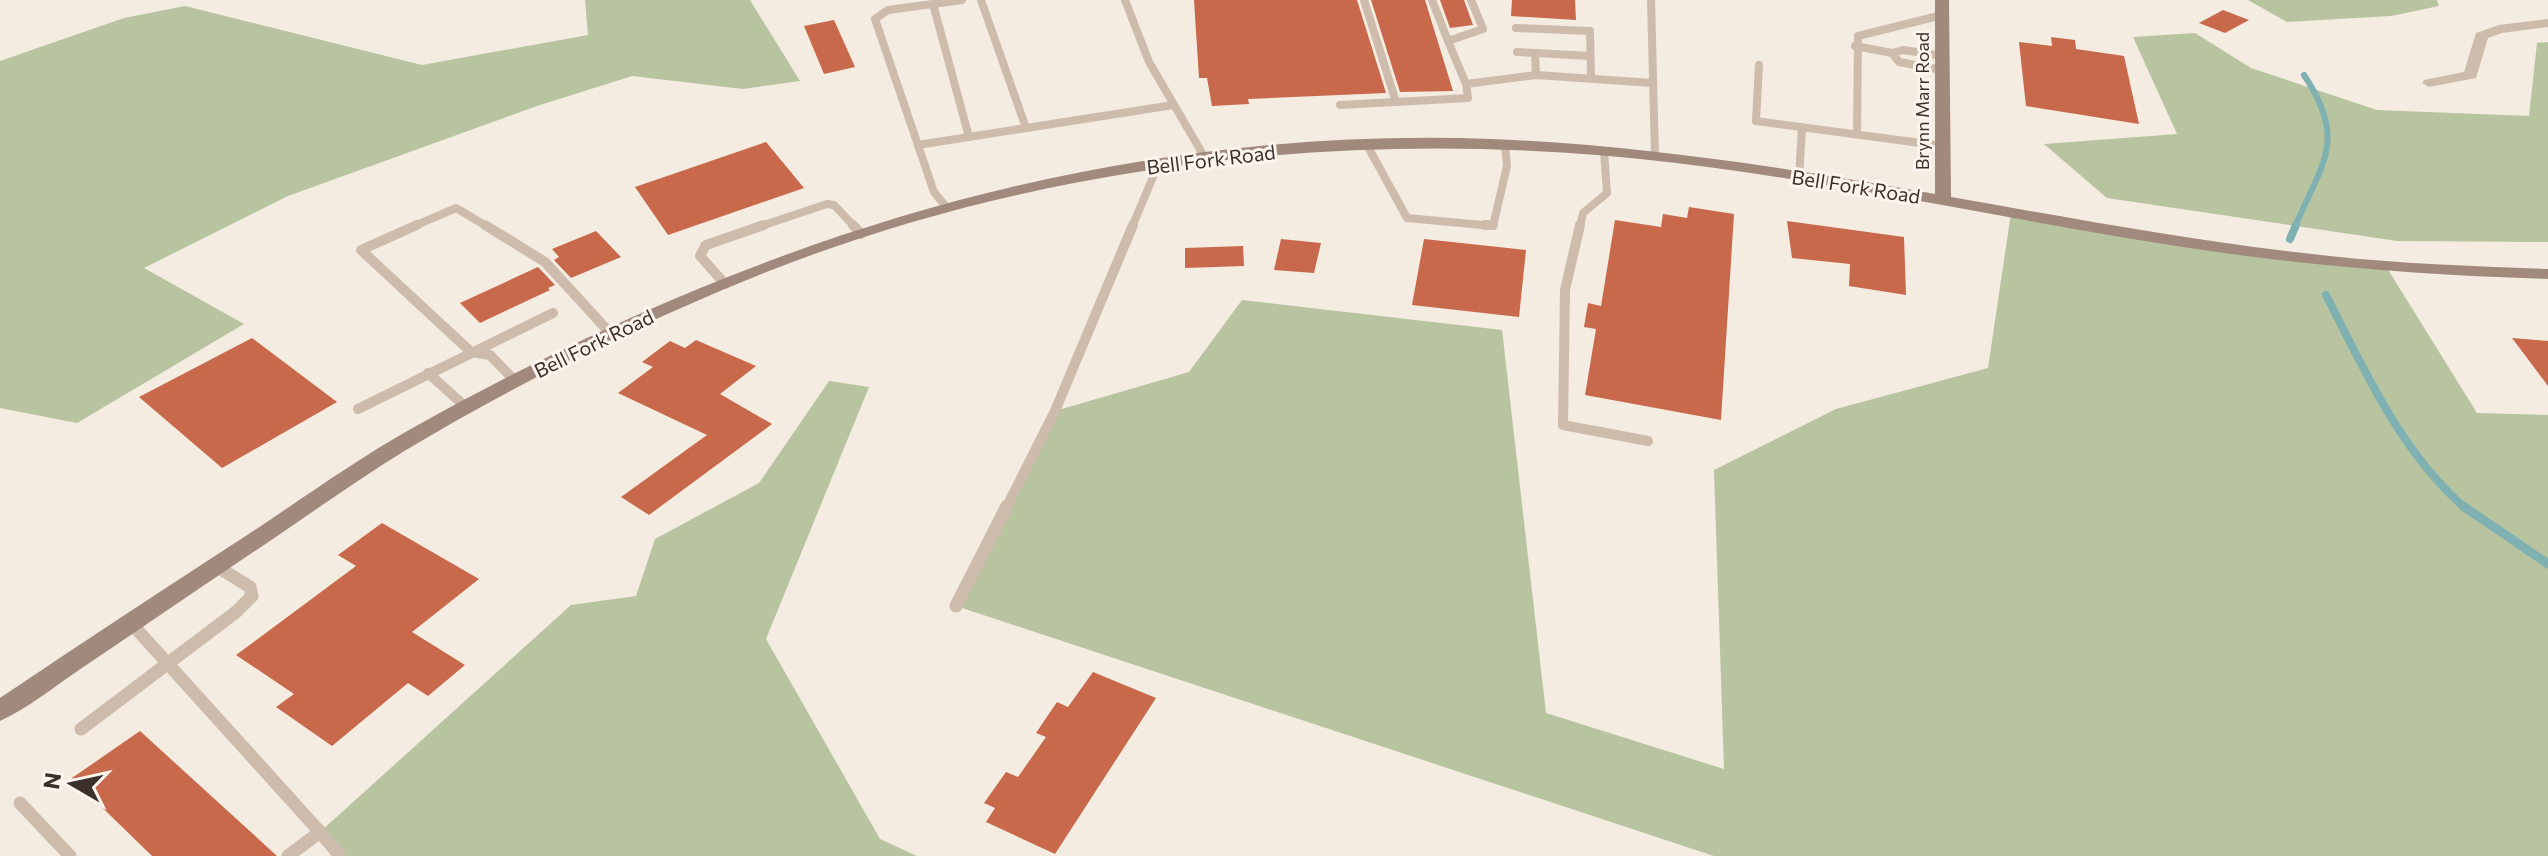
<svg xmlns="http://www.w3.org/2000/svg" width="2548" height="856" viewBox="0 0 2548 856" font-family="Commissioner,sans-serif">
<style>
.green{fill:#b8c4a0}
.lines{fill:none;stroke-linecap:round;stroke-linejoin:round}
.stream-far2{stroke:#7fb0b2;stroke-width:6}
.stream-far1{stroke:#7fb0b2;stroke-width:8}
.stream{stroke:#7fb0b2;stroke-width:9}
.building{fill:#c8694b}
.lane-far2{stroke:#cdbbac;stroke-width:8}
.lane-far1{stroke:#cdbbac;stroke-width:10}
.lane{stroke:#cdbbac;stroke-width:13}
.street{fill:#cdbbac;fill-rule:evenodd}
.secondary{fill:#a18a7d;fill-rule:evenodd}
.labels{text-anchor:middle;stroke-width:6;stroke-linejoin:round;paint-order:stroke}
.far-street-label{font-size:18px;fill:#3b302b;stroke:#fbf5ee}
.street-label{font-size:20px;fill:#3b302b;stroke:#fbf5ee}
</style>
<rect width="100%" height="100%" fill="#f4ebe1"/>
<!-- green -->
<g class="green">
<path d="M585,0H750L800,81L743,89L632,76L537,106L288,196L144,268L244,324L77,423L0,408V61L124,18L185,6L422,65L588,35Z"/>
<path d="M2248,0H2437L2439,6L2391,16L2287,22Z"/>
<path d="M2195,33L2251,68L2377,110L2529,116L2537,43L2548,42V242L2397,241L2107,198L2044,144L2177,134L2133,37Z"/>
<path d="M2011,213L2387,268L2477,413L2548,415V856H1714L956,606L1055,411L1189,372L1242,300L1502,330L1546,713L1724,769L1714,470L1836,409L1988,368Z"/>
<path d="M829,381L869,387L766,639L880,839L917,856H340L320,832L571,605L636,596L655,539L759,483Z"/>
</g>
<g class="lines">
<!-- stream-far2 -->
<path class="stream-far2" d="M2295,227C2322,162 2348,141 2304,75"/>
<!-- stream-far1 -->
<g class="stream-far1">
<path d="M2290,239L2296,225"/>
<path d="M2326,295C2365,371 2400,451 2465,508"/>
</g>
<!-- stream -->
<path class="stream" d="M2463,506L2548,564"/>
</g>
<!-- building -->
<g class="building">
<path d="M1194,0H1357L1386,93L1248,99L1249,104L1212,106L1207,78H1199Z"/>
<path d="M1371,0H1425L1453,91L1400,92Z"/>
<path d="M1440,0H1464L1473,25L1450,28Z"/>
<path d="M1512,0H1575L1576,20L1511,16Z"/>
<path d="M2223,10L2249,20L2225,33L2199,23Z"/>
<path d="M834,20L855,67L824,74L804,26Z"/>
<path d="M2051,37L2075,40L2076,49L2124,56L2139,124L2026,106L2019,42L2052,46Z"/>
<path d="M766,142L804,188L668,235L635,187Z"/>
<path d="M1689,207L1734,214L1721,420L1585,395L1596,329L1584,327L1588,303L1601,306L1615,220L1661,227L1663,214L1687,218Z"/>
<path d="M1787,221L1904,237L1906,295L1849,286L1850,264L1792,258Z"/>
<path d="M596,231L621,257L571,278L554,260L559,257L552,249Z"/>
<path d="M1281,239L1321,243L1314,273L1274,270Z"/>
<path d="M1424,239L1526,250L1519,317L1412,305Z"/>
<path d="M1243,246L1244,266L1185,268V248Z"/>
<path d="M538,267L555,285L548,288L550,290L480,323L460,303Z"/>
<path d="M252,338L337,402L222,468L139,397Z"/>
<path d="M2512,338L2548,341V386Z"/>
<path d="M696,340L756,366L720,394L772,424L649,515L621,497L707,435L618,393L653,367L642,362L670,341L685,348Z"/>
<path d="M382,523L479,579L412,632L465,665L428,696L408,683L332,746L276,707L294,694L236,655L356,566L338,555Z"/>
<path d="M1093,672L1156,698L1055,854L986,822L995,808L984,803L1006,772L1018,777L1046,737L1036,733L1057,702L1068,707Z"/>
<path d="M140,731L277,856H152L72,778Z"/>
</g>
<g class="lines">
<!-- lane-far2 -->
<g class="lane-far2">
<path d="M981,0L1026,128"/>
<path d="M1125,0L1149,62L1205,158"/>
<path d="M1364,0L1396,102"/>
<path d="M1432,0L1448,41"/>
<path d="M1651,0L1655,156"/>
<path d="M933,4L969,137"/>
<path d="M1516,28L1590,31L1591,78"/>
<path d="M1855,46L1892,53L1899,62L1942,70"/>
<path d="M1517,52L1535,53L1536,75"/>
<path d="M1535,53L1590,56"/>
<path d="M1892,53L1903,50L1943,56"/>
<path d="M1759,65L1756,121L1943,146"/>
<path d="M1466,84L1448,41L1483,29L1471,0"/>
<path d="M1340,105L1468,98L1466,84L1536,75L1653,83"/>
<path d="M1857,134L1858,36L1942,15"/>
<path d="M918,145L1173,105"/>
<path d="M1367,145L1407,218L1493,226L1507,166L1505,145"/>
<path d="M1799,178L1802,127"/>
<path d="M947,208L934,192L875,19L888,10L962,0"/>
<path d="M412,227L456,208L488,227"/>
<path d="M758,227L827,204L834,205L855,227"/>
<path d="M1132,227L1158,165"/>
<path d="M1580,227L1583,213L1607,193L1604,151"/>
</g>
<!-- lane-far1 -->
<g class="lane-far1">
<path d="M417,225L361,250L471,352L490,355L516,382"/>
<path d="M485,225L545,262L610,333"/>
<path d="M853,225L861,234"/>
<path d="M1485,225H1493"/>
<path d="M1580,225L1565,290L1563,425L1648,441"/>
<path d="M725,284L700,256L706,245L764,225"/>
<path d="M428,373L467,408"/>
<path d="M358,409L553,313"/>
<path d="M1006,508L1055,411L1133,225"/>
</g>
<!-- lane -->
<g class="lane">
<path d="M956,606L1007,506"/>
<path d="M131,623L320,832"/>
<path d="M81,729L236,612L252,596L250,587L216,566"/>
<path d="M20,803L70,856"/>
<path d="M288,856L320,832L340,856"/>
</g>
<!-- street -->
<path class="street" d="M2548,19V27L2502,33L2488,38L2476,78L2429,87L2422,83L2424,80L2464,72L2476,33L2499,25Z"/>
<!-- secondary -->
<path class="secondary" d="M1935,0H1949L1951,197C2077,219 2203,243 2330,256C2402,264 2475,266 2548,269V279C2439,276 2332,268 2224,253C2040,227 1860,185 1676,163C1354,124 1019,163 720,291C612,337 506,390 406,450C348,486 293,526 237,563C184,599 132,634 79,670C54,687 28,708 0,721V698C86,640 173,583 261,526C310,493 358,459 409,430C744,241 1102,125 1491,139C1640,145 1788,168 1935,194Z"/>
</g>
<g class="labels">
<!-- far-street labels -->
<g class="far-street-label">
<text transform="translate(1923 101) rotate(-90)" y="6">Brynn Marr Road</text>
</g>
<!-- street labels -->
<g class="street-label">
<text transform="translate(1211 160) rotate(-7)" y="7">Bell Fork Road</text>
<text transform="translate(1856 187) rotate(9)" y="7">Bell Fork Road</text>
<text transform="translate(594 344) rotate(-26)" y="7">Bell Fork Road</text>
</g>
</g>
<!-- north arrow -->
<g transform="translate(72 784) rotate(279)" stroke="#fbf5ee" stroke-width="6" paint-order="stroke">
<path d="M0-6L14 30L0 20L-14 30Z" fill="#3b302b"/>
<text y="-12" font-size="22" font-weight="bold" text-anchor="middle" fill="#3b302b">N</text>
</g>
</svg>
